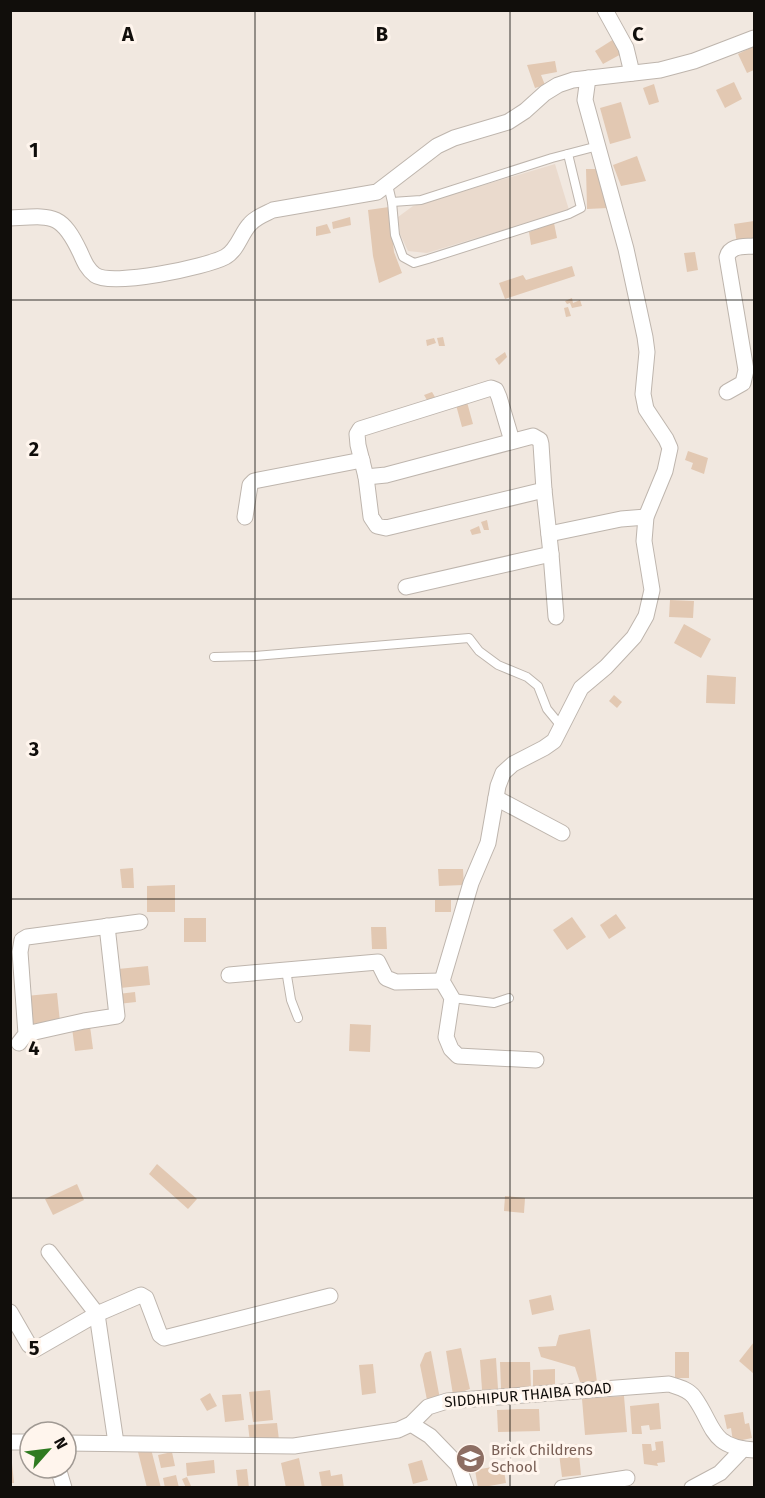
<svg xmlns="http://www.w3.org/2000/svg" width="765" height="1498" viewBox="0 0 765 1498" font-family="'Fira Sans',sans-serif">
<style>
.built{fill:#eadacd}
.building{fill:#e2c8b2}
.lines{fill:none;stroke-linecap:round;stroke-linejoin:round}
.service-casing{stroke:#beb5ad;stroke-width:10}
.minor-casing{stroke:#beb5ad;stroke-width:17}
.service{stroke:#fff;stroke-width:8}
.minor{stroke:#fff;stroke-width:15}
.grid{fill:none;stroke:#110e0b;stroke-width:1.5;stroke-opacity:0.55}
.labels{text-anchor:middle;stroke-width:6;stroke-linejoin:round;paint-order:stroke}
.street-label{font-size:15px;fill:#110e0b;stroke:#fff5ed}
.education-label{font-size:15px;fill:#785e54;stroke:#fff5ed;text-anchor:start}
.grid-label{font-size:20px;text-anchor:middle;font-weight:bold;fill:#110e0b;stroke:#fff5ed;stroke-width:6;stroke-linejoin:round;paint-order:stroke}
</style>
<rect width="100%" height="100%" fill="#f1e8e0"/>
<!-- built -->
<path class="built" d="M555,164L569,210L427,253L408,251L400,234L398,217L413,206Z"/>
<!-- building -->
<g class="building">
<path d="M614,39L623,53L603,64L595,51Z"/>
<path d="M754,46V70L747,73L738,54Z"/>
<path d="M555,61L557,72L541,75L545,85L535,88L527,65Z"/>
<path d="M734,82L742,99L725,108L716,90Z"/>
<path d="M654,84L659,102L649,105L643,88Z"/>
<path d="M621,102L631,138L610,144L600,108Z"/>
<path d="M637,156L646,181L621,186L613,165Z"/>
<path d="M586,169H597L608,208L587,209Z"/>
<path d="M389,207L394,252L402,273L379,283L373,256L368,210Z"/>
<path d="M350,217L351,225L333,229L332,222Z"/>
<path d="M754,221V241L737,244L734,224Z"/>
<path d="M554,223L557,238L531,245L529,232Z"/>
<path d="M327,224L331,233L316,236V227Z"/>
<path d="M695,252L698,270L687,272L684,253Z"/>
<path d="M572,266L575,276L505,299L499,283L523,275L526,280Z"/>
<path d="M572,298L573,303L580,300L582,306L572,308L570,303L567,304L565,301Z"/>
<path d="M568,307L571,316L566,317L564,308Z"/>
<path d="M443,337L445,346H439L437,338Z"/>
<path d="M434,338L436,343L427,346L426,340Z"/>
<path d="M505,352L507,357L499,365L495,359Z"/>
<path d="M432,392L435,397L427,400L424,395Z"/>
<path d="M467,402L473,424L462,427L456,405Z"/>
<path d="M688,451L708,458L704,474L691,469L693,463L685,460Z"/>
<path d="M487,520L489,530H484L481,522Z"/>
<path d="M479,526L481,533L472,535L470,530Z"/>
<path d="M670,600L694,601L693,618L669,617Z"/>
<path d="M684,624L711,639L701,658L674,643Z"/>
<path d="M707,675L736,677L735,704L706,703Z"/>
<path d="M614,695L622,702L617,708L609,701Z"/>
<path d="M133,868L134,888H122L120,869Z"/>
<path d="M438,869H463L464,885L439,886Z"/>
<path d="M175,885V912H147V886Z"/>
<rect x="435" y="900" width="16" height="12"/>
<path d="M616,914L626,928L609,939L600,925Z"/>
<path d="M572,917L586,937L567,950L553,930Z"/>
<rect x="184" y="918" width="22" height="24"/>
<path d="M371,927H386L387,949H372Z"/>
<path d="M148,966L150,985L120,988L118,969Z"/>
<path d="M135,992L136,1002L118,1004V994Z"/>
<path d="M57,993L60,1022L30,1026L26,996Z"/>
<path d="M350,1024L371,1025L370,1052L349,1051Z"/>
<path d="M90,1026L93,1049L75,1051L72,1028Z"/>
<path d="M157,1164L197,1199L188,1209L149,1174Z"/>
<path d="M77,1184L84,1200L53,1215L45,1199Z"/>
<path d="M505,1196L525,1198L524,1213L504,1211Z"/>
<path d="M551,1295L554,1310L532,1315L529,1300Z"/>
<path d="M590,1329L597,1382H580L575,1367L541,1357L538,1347L556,1346L559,1335Z"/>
<path d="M754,1342V1374L739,1361Z"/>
<path d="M461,1348L470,1389L453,1395L446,1351Z"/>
<path d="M431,1351L440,1399L427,1400L420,1365L425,1353Z"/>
<rect x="675" y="1352" width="14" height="26"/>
<path d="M496,1358L498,1389L482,1390L480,1360Z"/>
<path d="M500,1362H530L531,1388L501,1389Z"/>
<path d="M373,1364L376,1393L362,1395L359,1365Z"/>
<path d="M555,1369V1386L533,1387V1370Z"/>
<path d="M270,1390L273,1420L253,1422L249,1392Z"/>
<path d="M210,1393L217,1406L207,1411L200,1399Z"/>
<path d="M241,1394L244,1420L225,1422L222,1395Z"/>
<path d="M624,1396L627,1432L585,1435L582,1399Z"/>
<path d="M659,1403L661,1429L650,1430L649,1425L641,1426L642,1434H632L630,1406Z"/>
<path d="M518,1409H539L540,1431L498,1432L497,1410Z"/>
<path d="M743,1412L745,1424L749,1423L752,1438L733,1442L731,1428L727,1429L724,1415Z"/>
<path d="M277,1423L279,1440L250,1443L248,1425Z"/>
<path d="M663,1441L665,1462L657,1463L658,1466L644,1464L642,1444H651L652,1451L656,1450L655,1442Z"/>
<path d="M578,1444L581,1475L562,1477L558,1446Z"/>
<path d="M151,1449L161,1488H147L138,1452Z"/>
<path d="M172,1452L175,1466L161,1468L158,1455Z"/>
<path d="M299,1458L305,1488H286L281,1463Z"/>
<path d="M214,1460L215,1473L187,1476L186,1463Z"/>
<path d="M422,1460L428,1480L413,1484L408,1464Z"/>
<path d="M10,1463H12L14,1483H10Z"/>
<path d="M503,1465L506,1483L478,1488L475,1470Z"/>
<path d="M247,1469L249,1488H238L236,1470Z"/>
<path d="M330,1470L331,1476L342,1474L344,1488H322L319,1472Z"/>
<path d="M176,1475L179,1488H165L163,1478Z"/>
<path d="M187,1477L191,1486L189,1488H186L182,1479Z"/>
</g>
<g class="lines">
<defs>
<g id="service">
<path d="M388,185L392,202L421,200L552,158L598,146"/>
<path d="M392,202L395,235L403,257L414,263L428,259L569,214L581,208L568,154"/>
<path d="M214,657L255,656L469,638L479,651L498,665L527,677L538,686L547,709L561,726"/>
<path d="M286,970L291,1000L298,1018"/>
<path d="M452,998L494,1003L509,998"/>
</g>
<g id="minor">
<path d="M605,10L626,48L632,73"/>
<path d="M10,218C52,216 61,212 80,252C84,261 87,269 95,275C112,287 206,267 225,257C238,250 241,233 250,224C256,217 265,214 273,210L377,192L437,146L454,138L508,122L525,111L545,93L558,85L573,80L660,70L694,61L754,38"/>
<path d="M727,392L743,383L746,370L727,257C730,245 744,247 754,246"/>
<path d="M512,441L499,397L496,390L491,388L360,429L357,434L358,445L366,477L371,517L377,526L386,528L544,490"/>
<path d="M366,477L386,475L533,436L540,440L541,444L544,490L551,554L406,587"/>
<path d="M245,517L250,485L254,481L362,460"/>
<path d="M549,534L621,519L646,517"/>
<path d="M551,554L556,617"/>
<path d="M496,798L562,833"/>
<path d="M229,975L378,962L386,978L396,982L442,981"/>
<path d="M26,1034L84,1021L117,1016L107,926"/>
<path d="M19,1043L26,1034L20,952L22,940L27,937L140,922"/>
<path d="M536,1060L458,1056L451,1049L446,1037L452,998L442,981L471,883L488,843L498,786L503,773L513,764L544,748L554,741L581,688L606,667L634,637L646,616L652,590L644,541L646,517L665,471L670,448L666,439L646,409L643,394L647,352L645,337L626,249L585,100L588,78"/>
<path d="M49,1252L97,1314L116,1443"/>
<path d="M10,1312L29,1345L36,1349L97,1314L141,1295L146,1298L160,1335L164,1338L330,1296"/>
<path d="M411,1424L430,1436L458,1465L466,1488"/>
<path d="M10,1442H30"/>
<path d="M66,1443L294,1446L398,1430L411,1424L428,1407L447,1401L669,1384C678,1387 688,1389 694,1397C715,1426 709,1447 754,1450"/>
<path d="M58,1468L64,1488"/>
<path d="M562,1488L627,1478"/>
<path d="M692,1488L720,1473L743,1449"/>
</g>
</defs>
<!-- service casing -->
<use href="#service" class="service-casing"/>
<!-- minor casing -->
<use href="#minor" class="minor-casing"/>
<!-- service -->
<use href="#service" class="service"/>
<!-- minor -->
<use href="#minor" class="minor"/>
</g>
<!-- grid -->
<path class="grid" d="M255,10V1488M510,10V1488M10,300H754M10,599H754M10,899H754M10,1198H754"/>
<!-- icons -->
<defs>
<symbol id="school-disc" viewBox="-11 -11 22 22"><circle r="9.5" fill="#8d6e63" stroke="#fff5ed"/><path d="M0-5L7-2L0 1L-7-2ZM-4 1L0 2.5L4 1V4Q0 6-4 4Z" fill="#fff"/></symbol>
</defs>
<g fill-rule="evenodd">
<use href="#school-disc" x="454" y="1442" width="33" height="33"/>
</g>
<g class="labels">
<!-- street labels -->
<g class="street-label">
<text transform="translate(528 1395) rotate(-5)" y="5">SIDDHIPUR THAIBA ROAD</text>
</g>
<!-- education labels -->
<g class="education-label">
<text x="491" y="1455">Brick Childrens<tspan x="491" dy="17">School</tspan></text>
</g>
</g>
<g class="grid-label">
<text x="128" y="41">A</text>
<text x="382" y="41">B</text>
<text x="638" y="41">C</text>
<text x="34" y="157">1</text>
<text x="34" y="456">2</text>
<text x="34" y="756">3</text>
<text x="34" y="1055">4</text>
<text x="34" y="1355">5</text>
</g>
<!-- border -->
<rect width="765" height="1498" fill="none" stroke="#110e0b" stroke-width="24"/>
<!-- north arrow -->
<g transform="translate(48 1450) rotate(62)"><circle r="28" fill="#fff5ed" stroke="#a09993" stroke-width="1.5"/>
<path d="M0-4.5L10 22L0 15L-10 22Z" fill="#2f7a20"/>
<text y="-9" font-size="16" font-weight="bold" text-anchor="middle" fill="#110e0b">N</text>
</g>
</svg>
